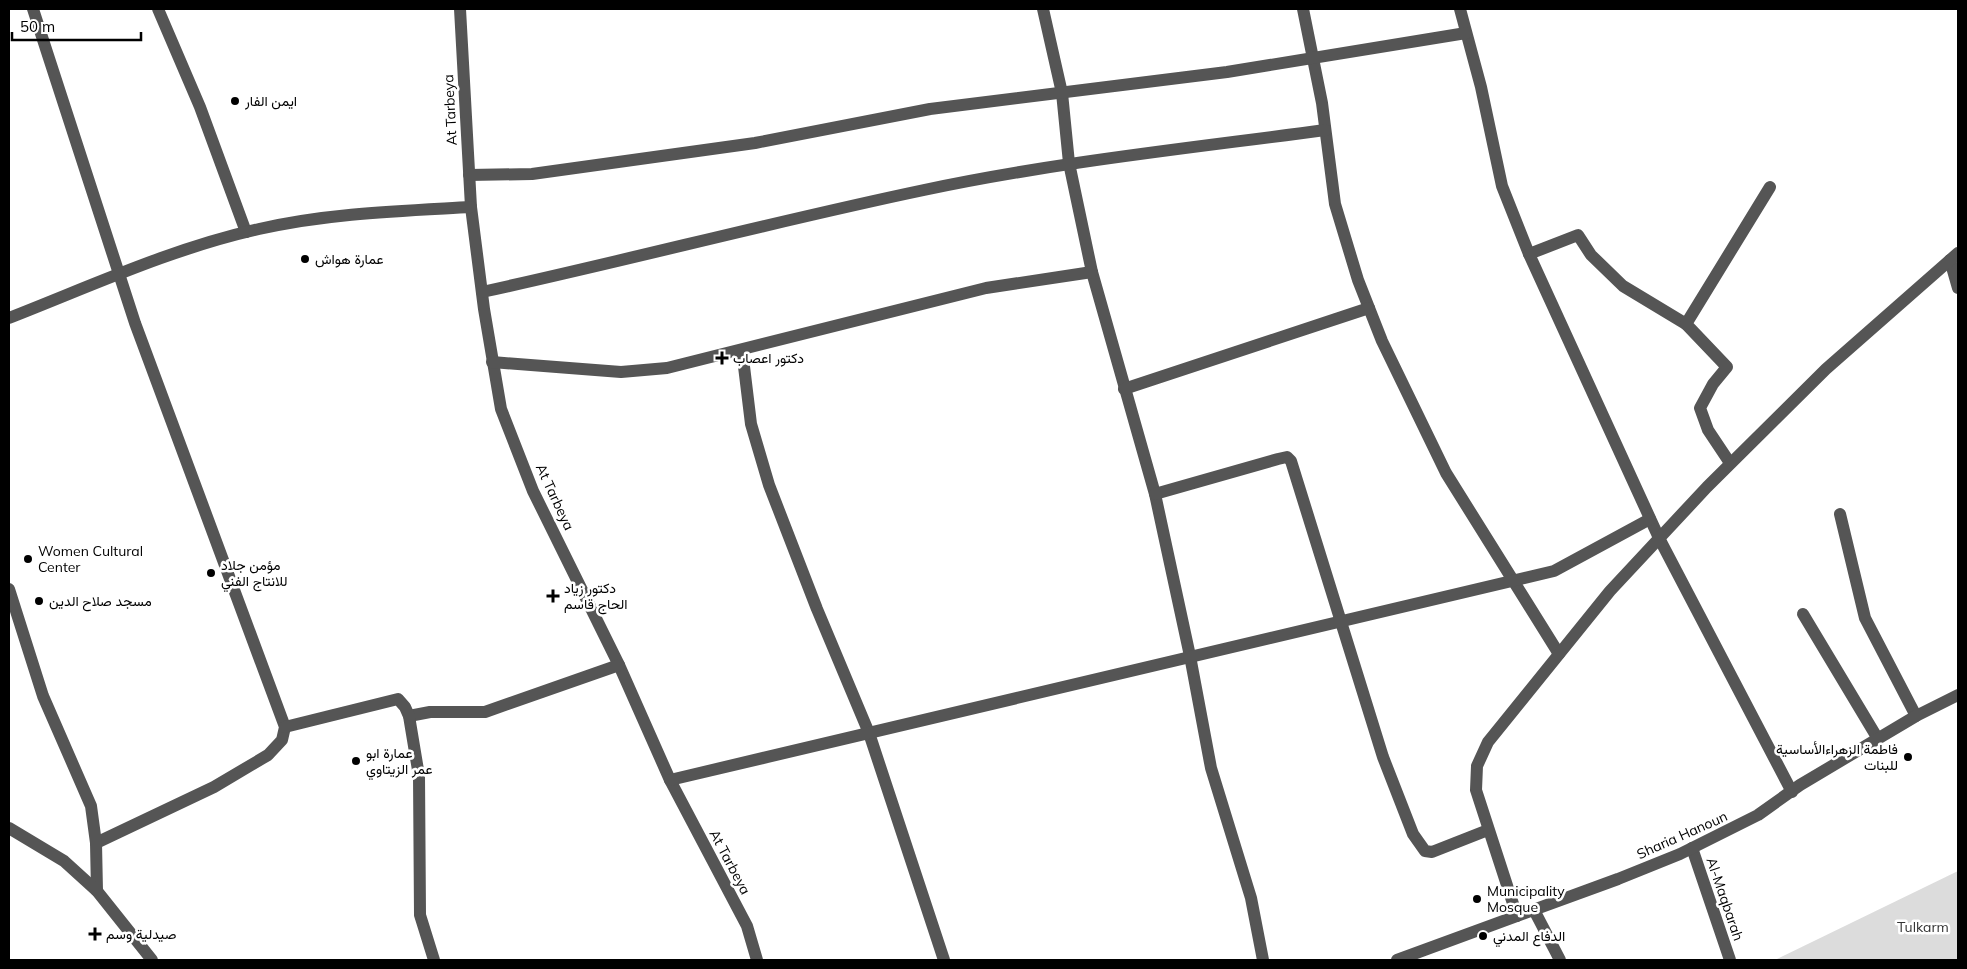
<svg xmlns="http://www.w3.org/2000/svg" width="1967" height="969" viewBox="0 0 1967 969" font-family="Mulish,Vazirmatn,sans-serif">
<style>
.green{fill:#dcdcdc}
.lines{fill:none;stroke-linecap:round;stroke-linejoin:round}
.minor{stroke:#555;stroke-width:12}
.poi-dot{fill:#000;stroke:#fff;stroke-width:2}
.labels{text-anchor:middle;stroke-width:5;stroke-linejoin:round;paint-order:stroke}
.poi-label{font-size:14px;fill:#000;stroke:#fff;text-anchor:start}
.street-label{font-size:14px;fill:#000;stroke:#fff}
.park-label{font-size:14px;fill:#333;stroke:#fff}
</style>
<rect width="100%" height="100%" fill="#fff"/>
<!-- green -->
<path class="green" d="M1958,871V960H1775Z"/>
<g class="lines">
<!-- minor -->
<g class="minor">
<path d="M33,9L135,323L285,727L282,740L268,755L214,787L96,843"/>
<path d="M158,9L200,107L246,232"/>
<path d="M460,9L471,207L484,309L501,409L533,491L619,665L670,780L747,926L757,960"/>
<path d="M1043,9L1062,93L1069,163L1092,272L1155,494L1190,656L1211,768L1251,898L1263,960"/>
<path d="M1303,9L1322,103L1335,204L1358,280L1382,341L1446,473L1559,654"/>
<path d="M1460,9L1481,87L1502,186L1529,254L1659,538L1792,792"/>
<path d="M469,175L532,174L755,143L930,109L1227,72L1466,33"/>
<path d="M1529,254L1578,235L1591,255L1623,286L1686,324"/>
<path d="M1950,260L1958,288"/>
<path d="M482,292C629,260 776,221 924,190C1056,162 1191,148 1325,130"/>
<path d="M9,318C91,286 173,248 259,229C329,213 400,211 471,207"/>
<path d="M742,350L751,424L769,485L817,609L869,733L944,960"/>
<path d="M492,362L621,372L667,368L986,288L1092,272"/>
<path d="M1124,389L1369,308"/>
<path d="M1730,463L1708,430L1700,408L1713,384L1727,367L1686,324L1770,187"/>
<path d="M1155,494L1278,459L1287,457L1291,461L1383,757L1413,834L1425,851L1432,852L1488,830"/>
<path d="M1840,514L1865,618L1916,716"/>
<path d="M9,589L43,696L91,806L96,843L97,891"/>
<path d="M1803,614L1878,739"/>
<path d="M409,716L430,712H485L619,665"/>
<path d="M285,727L398,699L405,707L409,716L419,776L420,915L434,960"/>
<path d="M670,780L1554,571L1650,519"/>
<path d="M9,828L64,861L97,891L152,960"/>
<path d="M1692,848L1730,960"/>
<path d="M1534,910L1560,960"/>
<path d="M1517,916L1476,790L1477,766L1488,742L1610,591L1707,487L1826,369L1958,253"/>
<path d="M1397,960L1618,879L1680,854L1758,815L1800,785L1916,716L1958,695"/>
</g>
</g>
<!-- markers -->
<g class="poi-dot">
<circle cx="235" cy="101" r="5"/>
<circle cx="305" cy="259" r="5"/>
<path d="M719.5 350.5h5v5h5v5h-5v5h-5v-5h-5v-5h5z"/>
<circle cx="28" cy="559" r="5"/>
<circle cx="211" cy="573" r="5"/>
<path d="M550.5 588.5h5v5h5v5h-5v5h-5v-5h-5v-5h5z"/>
<circle cx="39" cy="601" r="5"/>
<circle cx="1908" cy="757" r="5"/>
<circle cx="356" cy="761" r="5"/>
<circle cx="1477" cy="899" r="5"/>
<path d="M92.5 926.5h5v5h5v5h-5v5h-5v-5h-5v-5h5z"/>
<circle cx="1483" cy="936" r="5"/>
</g>
<g class="labels">
<!-- poi labels -->
<g class="poi-label">
<text x="245" y="106">ايمن الفار</text>
<text x="315" y="264">عمارة هواش</text>
<text x="733" y="363">دكتور اعصاب</text>
<text x="38" y="556">Women Cultural<tspan x="38" dy="16">Center</tspan></text>
<text x="221" y="570">مؤمن جلاد<tspan x="221" dy="16">للانتاج الفني</tspan></text>
<text x="564" y="593">دكتور زياد<tspan x="564" dy="16">الحاج قاسم</tspan></text>
<text x="49" y="606">مسجد صلاح الدين</text>
<text x="1898" y="754" text-anchor="end">فاطمة الزهراءالأساسية<tspan x="1898" dy="16">للبنات</tspan></text>
<text x="366" y="758">عمارة ابو<tspan x="366" dy="16">عمر الزيتاوي</tspan></text>
<text x="1487" y="896">Municipality<tspan x="1487" dy="16">Mosque</tspan></text>
<text x="106" y="939">صيدلية وسم</text>
<text x="1493" y="941">الدفاع المدني</text>
</g>
<!-- street labels -->
<g class="street-label">
<text transform="translate(450 110) rotate(-93)" y="5">At Tarbeya</text>
<text transform="translate(555 497) rotate(65)" y="5">At Tarbeya</text>
<text transform="translate(1682 835) rotate(-24)" y="5">Sharia Hanoun</text>
<text transform="translate(730 862) rotate(62)" y="5">At Tarbeya</text>
<text transform="translate(1725 899) rotate(71)" y="5">Al-Maqbarah</text>
</g>
<!-- park labels -->
<g class="park-label">
<text x="1923" y="932">Tulkarm</text>
</g>
</g>
<!-- border -->
<rect width="1967" height="969" fill="none" stroke="#000000" stroke-width="20"/>
<!-- scale -->
<path d="M12 32v8h129v-8" fill="none" stroke="#000000" stroke-width="2.5"/>
<text x="20" y="32" font-size="15" fill="#000000" stroke="#ffffff" stroke-width="4" paint-order="stroke">50 m</text>
</svg>
